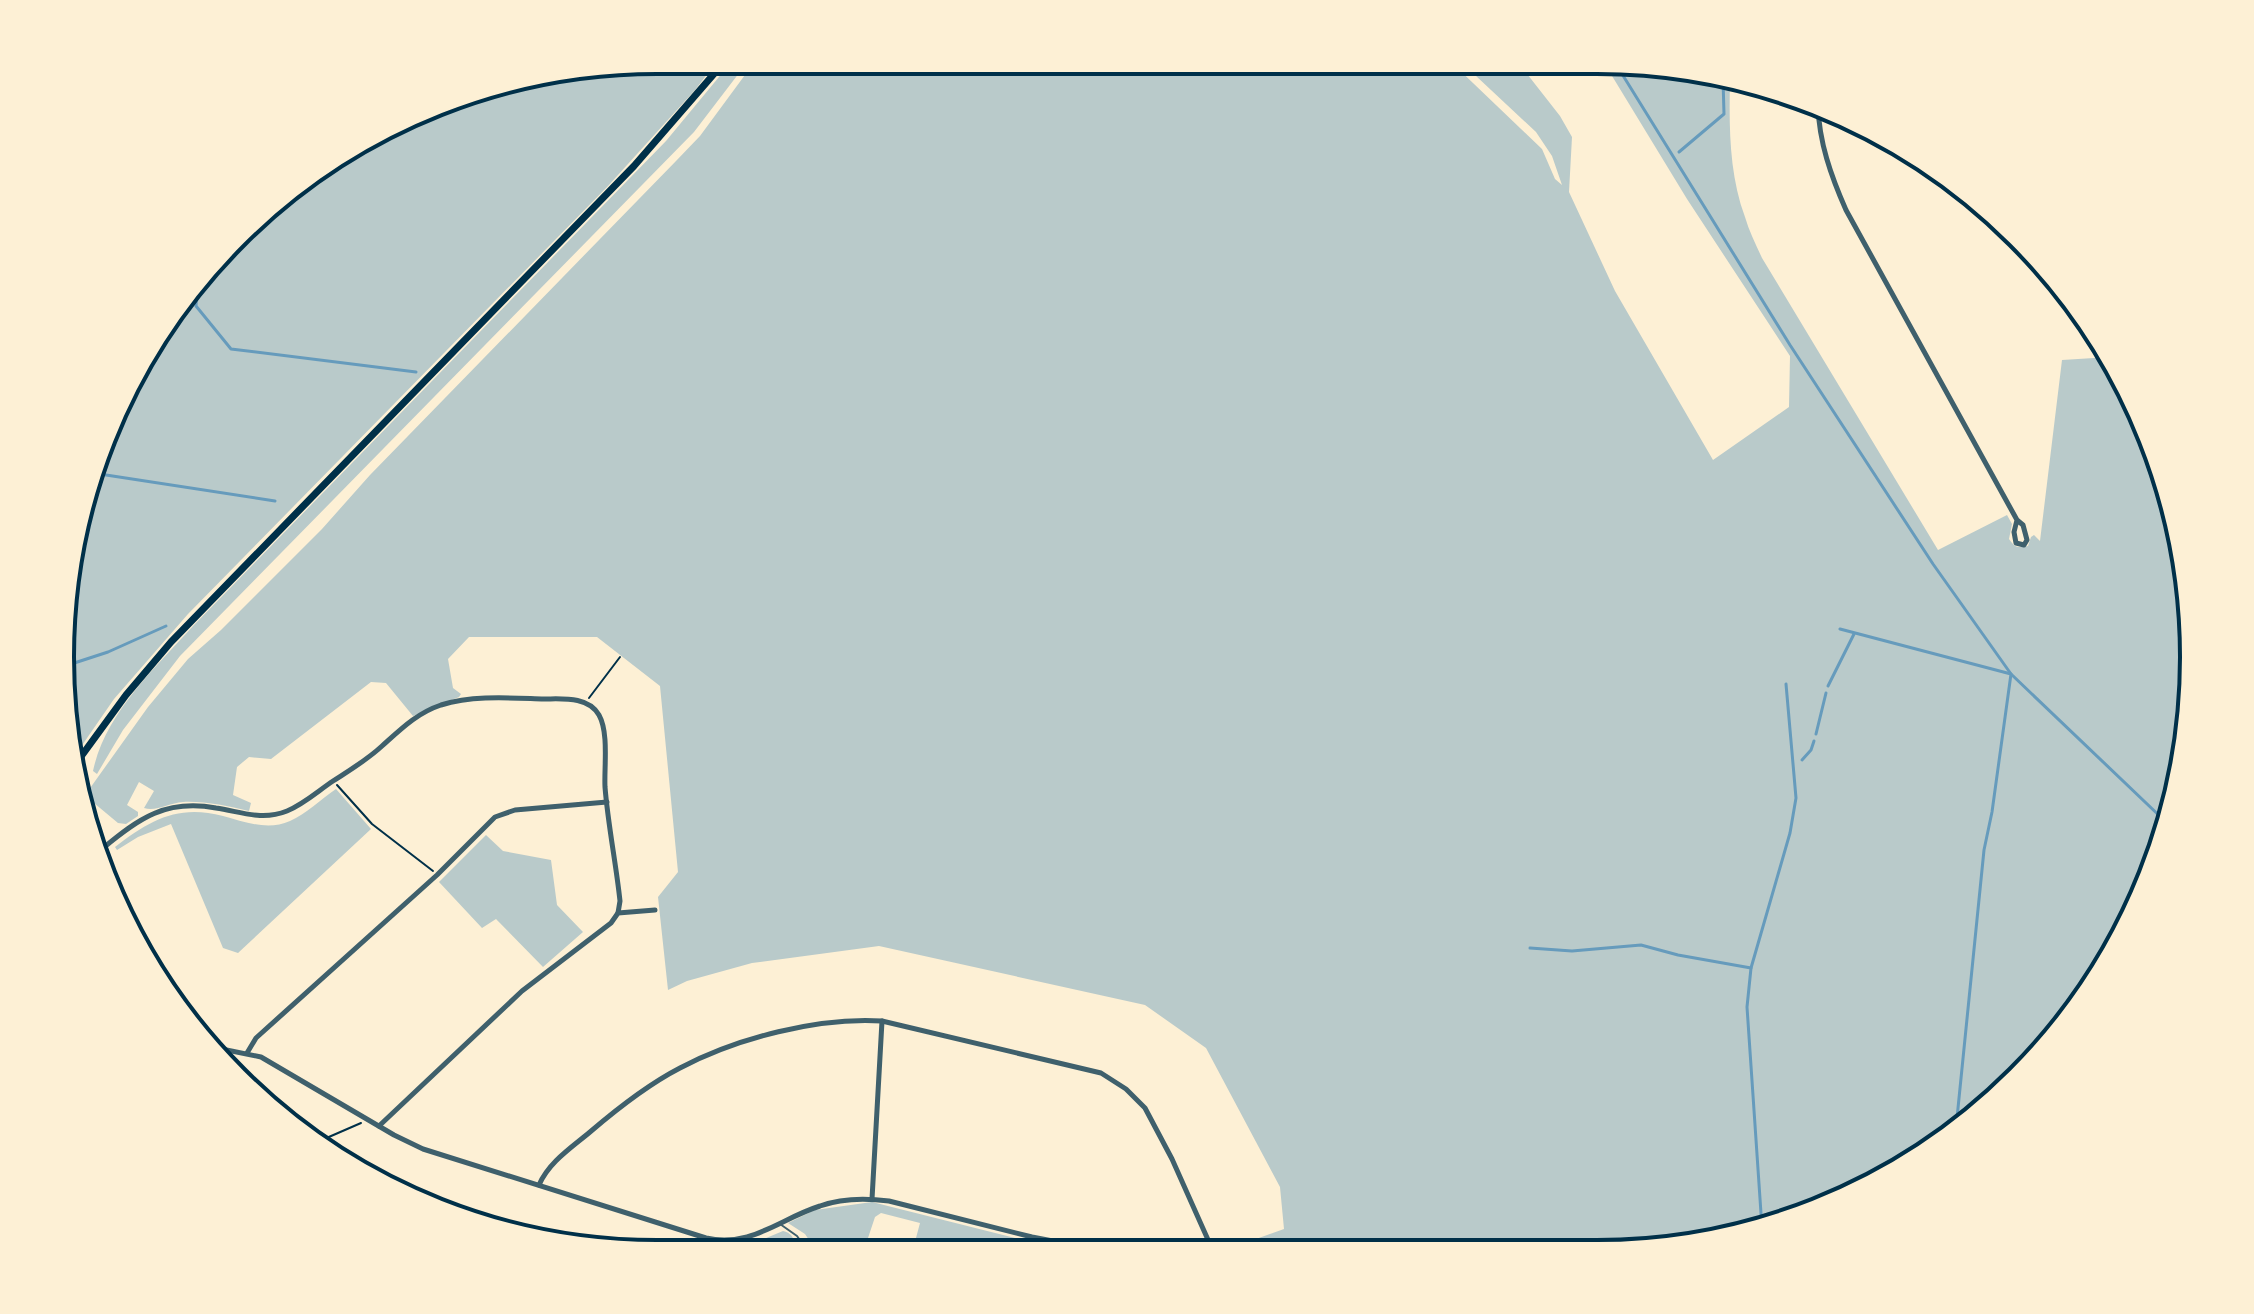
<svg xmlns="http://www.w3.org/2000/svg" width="2254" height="1314" viewBox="0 0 2254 1314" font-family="Literata,serif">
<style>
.green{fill:#b9caca}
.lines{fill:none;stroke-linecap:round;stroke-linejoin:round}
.stream{stroke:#669bbc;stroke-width:3}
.path{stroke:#003049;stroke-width:2}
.service{stroke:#3f606c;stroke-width:2}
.minor{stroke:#3f606c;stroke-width:5}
.primary{stroke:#003049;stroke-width:7}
.rim{fill:none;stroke:#003049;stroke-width:4}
</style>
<rect width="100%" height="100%" fill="#fdf0d5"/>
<!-- green -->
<g class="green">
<path d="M657,60H718L695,90L608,186L188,614L114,699L76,754L60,657L80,502L161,325L294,183L466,92Z"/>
<path d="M733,60H749L694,132L180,656L123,730L97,774L93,771C105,714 154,669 193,626L666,141Z"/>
<path d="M756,60L1450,61L1542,149L1555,179L1562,185L1552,156L1536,132L1460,61H1517L1560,116L1572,137L1569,192L1615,291L1713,460L1789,407L1790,356L1687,199L1609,71L1617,67L1614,61H1637L1730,80C1729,126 1729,174 1745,217C1749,231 1756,245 1762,258L1938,550L2007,515L2012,524L2009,539C2015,548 2018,548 2028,546L2031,537L2034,535L2040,541L2062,360L2110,357L2148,428L2182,540L2194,657L2183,773L2149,885L2094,988L2019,1079L1896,1174L1788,1222L1637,1253H1212L1217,1244L1228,1249L1284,1229L1280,1187L1206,1048L1145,1005L879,946L752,963L687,981L668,990L658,897L678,872L660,686L597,637H469L448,659L453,688L461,694L459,697L413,716L386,683L371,682L271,759L249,757L237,767L233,795L251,803L249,811C227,806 205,801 183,802C169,803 156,812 144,808L154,791L139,782L127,805L138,812V816L126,824L118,823L94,803L86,813L83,798L148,707L188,659L221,630L322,529L370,475L676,161L700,136Z"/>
<path d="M336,789L371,829L238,953L223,948L171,824L138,837L117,850L115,847C150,820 178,804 223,816C245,822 268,831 290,821C306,814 321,799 336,789Z"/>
<path d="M486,835L503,851L551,860L557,905L583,932L543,967L496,919L482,928L439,882Z"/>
<path d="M872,1202L1075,1253H912L920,1223L881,1213L875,1217L863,1253H807L809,1240L805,1234L788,1223L815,1210Z"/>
<path d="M783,1231C794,1233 797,1244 792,1253H773L757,1247L759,1241Z"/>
</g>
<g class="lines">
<!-- stream -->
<g class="stream">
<path d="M1614,61L1790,345L1933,564L2011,674L2167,823"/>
<path d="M1679,152L1724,114L1723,79"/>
<path d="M197,287L196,306L231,349L416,372"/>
<path d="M93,473L275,501"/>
<path d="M1840,629L2011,674L1992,812L1984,850L1956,1128"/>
<path d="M62,667L108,652L166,626"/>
<path d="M1828,686L1854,634"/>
<path d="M1816,734L1826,693"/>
<path d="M1802,760L1811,750L1814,741"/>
<path d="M1530,948L1572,951L1641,945L1678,955L1751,968"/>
<path d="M1762,1228L1747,1007L1751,968L1790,833L1796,798L1786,684"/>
</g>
<!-- path -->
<g class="path">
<path d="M589,698L620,657"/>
<path d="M337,785L372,824L433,871"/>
<path d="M315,1143L361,1123"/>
</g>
<!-- service -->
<path class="service" d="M780,1224L797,1236L802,1243L800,1253"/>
<!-- minor -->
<g class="minor">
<path d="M1818,106C1819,142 1831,176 1846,210L2017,520L2023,525L2027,540L2024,545L2016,543L2014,532L2017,520"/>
<path d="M90,838C110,852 113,878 119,900"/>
<path d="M102,849C139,818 166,799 216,808C242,812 262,821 287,811C304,804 318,791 333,781C350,770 367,760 382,746C401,729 417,713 441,705C474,695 510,698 544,699C562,699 588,696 599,715C609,733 604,767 605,787C608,825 616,863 620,901L618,913"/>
<path d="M212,1047L261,1057L394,1135L423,1149L706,1238C751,1248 779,1219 820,1206C842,1198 866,1198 889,1201L1032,1237L1115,1253"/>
<path d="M247,1053L256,1038L437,875L495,817L515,810L607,802"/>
<path d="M379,1126L522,991L611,923L618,913L655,910"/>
<path d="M539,1185C549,1162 571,1148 590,1132C618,1108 647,1085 680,1068C737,1038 818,1017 882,1021L1101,1073L1126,1089L1145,1108L1172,1159L1209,1242L1203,1253"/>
<path d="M872,1199L882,1021"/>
<path d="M733,1242L742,1253"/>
</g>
<!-- primary -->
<path class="primary" d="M77,762L126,695L171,642L634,166L726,60"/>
</g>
<!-- crop -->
<path d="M0 0H2254V1314H0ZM657 74H1597A583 583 0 0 1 2180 657V657A583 583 0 0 1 1597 1240H657A583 583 0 0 1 74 657V657A583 583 0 0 1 657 74Z" fill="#fdf0d5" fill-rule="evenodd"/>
<path class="rim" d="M657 74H1597A583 583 0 0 1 2180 657V657A583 583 0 0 1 1597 1240H657A583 583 0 0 1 74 657V657A583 583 0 0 1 657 74Z"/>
</svg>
